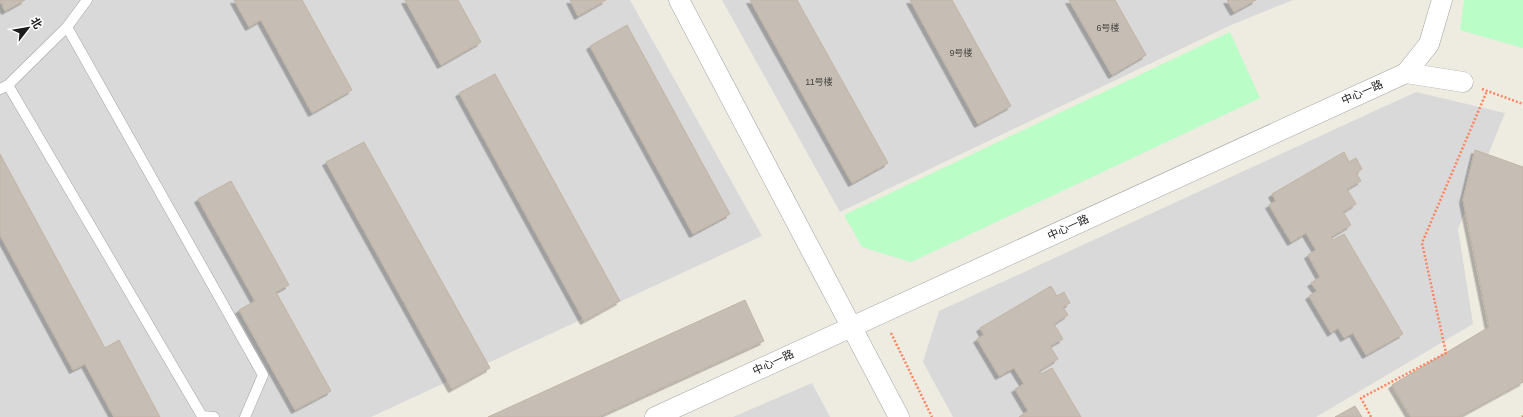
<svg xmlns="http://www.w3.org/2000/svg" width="1523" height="417" viewBox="0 0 1523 417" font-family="Arial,'Noto Sans SC',sans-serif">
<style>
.residential{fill:#dad9d9}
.park{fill:#bafdc7}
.building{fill:#c6beb4;stroke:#c1b3a2;filter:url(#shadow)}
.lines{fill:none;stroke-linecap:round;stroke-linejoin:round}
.service-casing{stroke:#a3a3a3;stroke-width:11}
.minor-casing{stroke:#a3a3a3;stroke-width:21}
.path{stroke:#ff8461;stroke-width:2.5;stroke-dasharray:2 2;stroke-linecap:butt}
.service{stroke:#fff;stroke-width:10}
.minor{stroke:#fff;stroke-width:20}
.labels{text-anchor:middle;stroke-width:3;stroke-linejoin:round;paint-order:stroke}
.number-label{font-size:9px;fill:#464442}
.street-label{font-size:11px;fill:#1c1c1c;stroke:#fff}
</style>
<defs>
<filter id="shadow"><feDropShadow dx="-3.5" dy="3.5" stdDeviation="0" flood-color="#0004"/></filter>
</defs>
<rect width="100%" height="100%" fill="#eeebe1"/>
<!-- residential -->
<g class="residential">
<path d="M0,0H630L762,236L371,417H0Z"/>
<path d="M722,0H1293L1231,25L840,212Z"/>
<path d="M1416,92L1505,113L1458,229L1473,324L1316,417H953L923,362L939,311Z"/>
<path d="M812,383L830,417H733Z"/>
</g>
<!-- park -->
<g class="park">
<path d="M1464,0H1523V48L1460,30Z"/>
<path d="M1230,32L1260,98L911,262L862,247L844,215Z"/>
</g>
<!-- building -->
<g class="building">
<path d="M0,0H25L5,11Z"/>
<path d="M234,0H302L352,90L312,113L261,20L249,27Z"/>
<path d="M405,0H458L481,42L441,65Z"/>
<path d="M570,0H606L578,16Z"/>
<path d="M750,0H797L888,163L852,183Z"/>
<path d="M910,0H952L1011,106L978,124Z"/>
<path d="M1069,0H1115L1146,55L1112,75Z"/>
<path d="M1227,0H1256L1234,12Z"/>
<path d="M627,25L730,214L693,234L590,46Z"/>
<path d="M495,74L620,301L584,321L459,93Z"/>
<path d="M364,142L490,368L452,389L326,162Z"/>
<path d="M1475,150L1523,167V382L1459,417H1411L1392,385L1489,327L1463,200Z"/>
<path d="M1344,152L1349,162L1356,158L1362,169L1356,173L1361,181L1347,189L1356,204L1343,212L1351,225L1331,237L1333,240L1344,234L1403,334L1366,355L1353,333L1344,338L1338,328L1331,333L1309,296L1317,291L1311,283L1320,277L1308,255L1316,250L1306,233L1291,242L1269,205L1276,201L1272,194Z"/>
<path d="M0,154L105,348L119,340L160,417H114L85,364L73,370L0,235Z"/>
<path d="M231,181L289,285L276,292L331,391L295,410L239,310L255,301L198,199Z"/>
<path d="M1051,286L1057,296L1064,292L1070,303L1063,307L1068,315L1054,324L1063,339L1050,346L1058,359L1039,371L1041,374L1052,368L1081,417H1019L1028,411L1015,389L1024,384L1014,368L999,376L977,339L984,335L980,328Z"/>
<path d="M745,300L764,341L598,417H488Z"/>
<path d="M1355,406L1362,417H1335Z"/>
</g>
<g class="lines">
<defs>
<g id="service">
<path d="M67,27L263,375L245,417"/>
<path d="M8,85L202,416L214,417"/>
<path d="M0,89L8,85L67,27L87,0"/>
</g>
<g id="minor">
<path d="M679,0L899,417"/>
<path d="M1406,73L1463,82"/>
<path d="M655,417L1406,73L1429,44L1442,0"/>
</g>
</defs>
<!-- service casing -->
<use href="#service" class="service-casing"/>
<!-- minor casing -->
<use href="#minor" class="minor-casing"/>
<!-- path -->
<g class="path">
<path d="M1482,89L1523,104"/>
<path d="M891,333L932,417"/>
<path d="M1371,417L1361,398L1446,353L1422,243L1487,91"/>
<path d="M1522,417L1523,416"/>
</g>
<!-- service -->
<use href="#service" class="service"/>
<!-- minor -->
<use href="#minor" class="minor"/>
</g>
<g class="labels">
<!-- number labels -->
<g class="number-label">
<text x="1108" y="31">6号楼</text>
<text x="961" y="56">9号楼</text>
<text x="819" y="85">11号楼</text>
</g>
<!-- street labels -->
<g class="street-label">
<text transform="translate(1362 92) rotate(-24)" y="4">中心一路</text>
<text transform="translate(1068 227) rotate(-25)" y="4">中心一路</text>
<text transform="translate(773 362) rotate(-25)" y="4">中心一路</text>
</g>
</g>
<!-- north arrow -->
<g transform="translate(28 28) rotate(59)" stroke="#ffffff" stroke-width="3" paint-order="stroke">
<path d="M0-3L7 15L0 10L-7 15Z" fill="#1c1c1c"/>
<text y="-6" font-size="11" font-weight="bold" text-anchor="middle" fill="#1c1c1c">北</text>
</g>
</svg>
